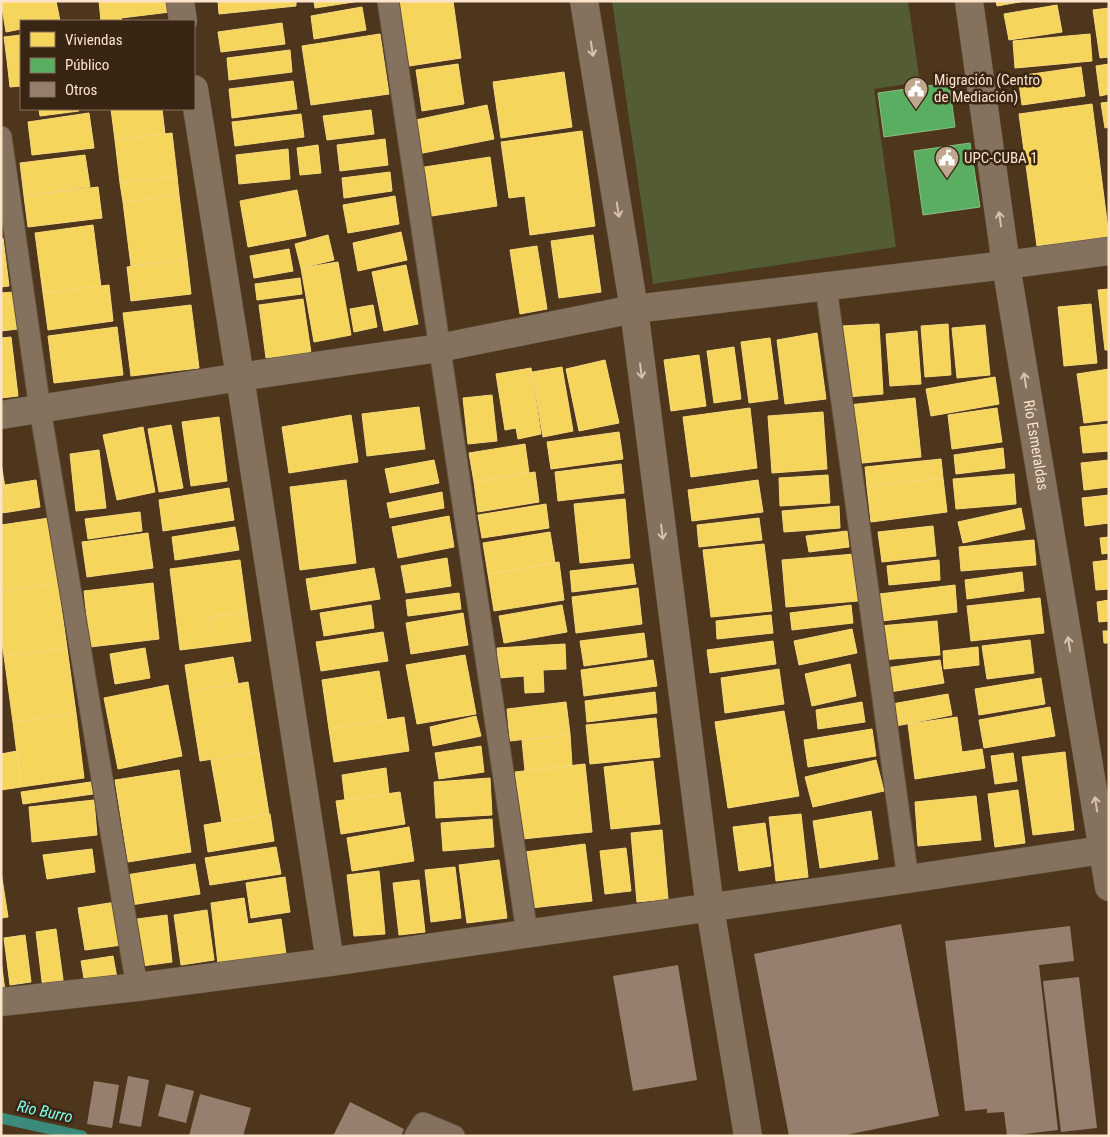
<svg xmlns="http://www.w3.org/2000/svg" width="1110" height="1137" viewBox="0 0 1110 1137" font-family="'Roboto Condensed',sans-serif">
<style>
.green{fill:#535c32}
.homes{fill:#f6d55c;stroke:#f8d97e}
.public{fill:#5aae61;stroke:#8bbe81}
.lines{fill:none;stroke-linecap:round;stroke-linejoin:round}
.stream{stroke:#3b8a7c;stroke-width:11}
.building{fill:#967f6e}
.lane-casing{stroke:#624f3c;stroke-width:23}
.street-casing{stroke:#624f3c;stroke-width:29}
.lane{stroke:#84725f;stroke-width:21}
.street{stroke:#84725f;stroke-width:28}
.oneway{stroke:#d9c1ab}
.labels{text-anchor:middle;stroke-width:5;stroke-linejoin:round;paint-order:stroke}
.poi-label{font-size:15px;fill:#fde3cc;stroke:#392513;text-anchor:start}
.street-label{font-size:15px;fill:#fde3cc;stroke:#392513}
.water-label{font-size:16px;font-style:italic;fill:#7ffdeb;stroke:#392513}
</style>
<rect width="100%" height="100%" fill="#4d361b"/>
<!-- green -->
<path class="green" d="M612,1H908L920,82L874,89L896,247L653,284Z"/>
<!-- homes -->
<g class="homes">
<path d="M1,1H56L60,21H21V29L6,32Z"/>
<path d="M99,1H169L170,12L121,18L122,21H101Z"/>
<path d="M218,1H296V6L219,14Z"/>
<path d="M314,1H360L315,8Z"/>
<path d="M392,1H453L461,58L403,67Z"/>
<path d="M996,1H1025L997,6Z"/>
<path d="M1057,5L1062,32L1009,40L1004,14Z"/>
<path d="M362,7L366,30L314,39L311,16Z"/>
<path d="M1109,8V57L1100,58L1093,10Z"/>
<path d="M282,23L285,44L221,52L218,32Z"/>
<path d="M380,34L389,94L311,105L302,46Z"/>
<path d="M1090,34L1092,61L1015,68L1013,41Z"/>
<path d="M21,35V59L7,60L4,37Z"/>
<path d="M290,50L292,72L229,80L227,58Z"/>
<path d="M21,59V86L10,87L7,60Z"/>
<path d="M458,64L464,104L422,111L416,70Z"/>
<path d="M1109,64V94L1100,96L1096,66Z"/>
<path d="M1081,67L1085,96L1022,105L1018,76Z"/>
<path d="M564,72L572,127L501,138L493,82Z"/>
<path d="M293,81L297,109L232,118L229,89Z"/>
<path d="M1109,102V127L1105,128L1101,103Z"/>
<path d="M1092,104L1109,237L1037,246L1019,114Z"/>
<path d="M487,105L494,139L418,154L411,121Z"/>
<path d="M39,109H78L79,111L40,116Z"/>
<path d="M111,109H162L165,134L115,140Z"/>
<path d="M371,110L374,134L327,140L323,116Z"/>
<path d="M89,113L94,148L32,155L28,122Z"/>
<path d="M301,114L304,137L235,146L232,122Z"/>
<path d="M582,131L595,226L530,235L525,196L509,198L501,142Z"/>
<path d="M172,133L177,176L120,183L115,140Z"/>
<path d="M385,139L388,165L340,171L337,145Z"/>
<path d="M318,145L321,173L300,175L297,148Z"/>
<path d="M288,149L290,179L239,184L236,155Z"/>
<path d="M85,155L90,187L24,196L20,163Z"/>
<path d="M490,157L497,206L425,217L418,168Z"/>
<path d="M390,172L392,191L344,198L342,178Z"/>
<path d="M177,176L179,195L123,202L120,183Z"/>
<path d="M98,187L102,218L28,227L24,196Z"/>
<path d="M297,190L306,236L248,247L240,201Z"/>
<path d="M179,195L187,259L131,266L123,202Z"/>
<path d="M395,196L399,224L348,233L343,205Z"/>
<path d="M93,225L101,287L43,293L35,233Z"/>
<path d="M401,232L407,260L358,271L353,243Z"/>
<path d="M328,235L334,260L301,268L295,244Z"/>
<path d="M593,235L601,292L559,298L551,241Z"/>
<path d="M3,238L9,286L1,287V239Z"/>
<path d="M537,246L547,309L520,314L510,250Z"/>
<path d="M289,249L293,271L254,278L250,256Z"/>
<path d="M187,259L191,294L131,301L127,267Z"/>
<path d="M338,262L351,335L314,342L301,268Z"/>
<path d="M406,265L418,324L384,331L372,272Z"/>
<path d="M300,278L302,294L257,300L255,284Z"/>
<path d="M109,285L113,321L48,330L43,293Z"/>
<path d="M1109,289V350H1105L1098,290Z"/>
<path d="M13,292L18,329L1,331V293Z"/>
<path d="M303,299L311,353L266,358L259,305Z"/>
<path d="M1091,304L1097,363L1064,366L1058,307Z"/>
<path d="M191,305L199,368L131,376L123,313Z"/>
<path d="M373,305L377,327L354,332L350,309Z"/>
<path d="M879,324L883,394L847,397L842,326Z"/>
<path d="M948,324L951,375L925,377L921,326Z"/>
<path d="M985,325L990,375L957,378L952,328Z"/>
<path d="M117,327L123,375L54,383L48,336Z"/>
<path d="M917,331L921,384L890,386L886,334Z"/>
<path d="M817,333L826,399L785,404L777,340Z"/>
<path d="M11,337L18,396L1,398V338Z"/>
<path d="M770,338L778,399L749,403L741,342Z"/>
<path d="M734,347L741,399L714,403L707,351Z"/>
<path d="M699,355L706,406L671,411L664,360Z"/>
<path d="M605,360L619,423L579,431L566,369Z"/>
<path d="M562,367L573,431L543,437L532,372Z"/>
<path d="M531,368L541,434L518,439L516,428L505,430L496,374Z"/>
<path d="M1109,369V420L1084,423L1077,374Z"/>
<path d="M995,377L999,404L931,416L926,389Z"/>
<path d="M492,395L497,441L468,444L463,398Z"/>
<path d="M915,398L921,457L853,464L848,405Z"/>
<path d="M419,407L425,449L367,456L362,414Z"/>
<path d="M750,408L757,468L691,477L683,417Z"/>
<path d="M997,408L1002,442L952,449L948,415Z"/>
<path d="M823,412L827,469L772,473L768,416Z"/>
<path d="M351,415L358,462L289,473L282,427Z"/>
<path d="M219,417L227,481L191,486L182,422Z"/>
<path d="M1109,424V451L1083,453L1080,427Z"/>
<path d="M171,425L183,488L159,492L148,429Z"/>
<path d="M143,427L155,492L117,500L103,435Z"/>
<path d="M619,432L623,459L551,469L547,442Z"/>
<path d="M525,444L529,473L474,482L469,453Z"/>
<path d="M1003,448L1005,468L956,474L954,455Z"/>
<path d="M99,450L106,508L76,511L70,454Z"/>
<path d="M941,459L943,478L867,487L865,467Z"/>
<path d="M434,460L439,483L390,493L385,469Z"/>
<path d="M1109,460V487L1084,490L1081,463Z"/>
<path d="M1,463L9,512L1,513Z"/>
<path d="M621,464L624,493L558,501L555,472Z"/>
<path d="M535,472L539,502L478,512L474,482Z"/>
<path d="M1014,474L1016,504L956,509L953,479Z"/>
<path d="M828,475L830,503L780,506L779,478Z"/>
<path d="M943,478L947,512L871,522L867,487Z"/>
<path d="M36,480L40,507L9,512L5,485Z"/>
<path d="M346,480L356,563L300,570L290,487Z"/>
<path d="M758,480L763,512L692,521L688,490Z"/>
<path d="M229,488L234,520L163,531L159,500Z"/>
<path d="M442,492L444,508L390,518L387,503Z"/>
<path d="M1109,495V523L1085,526L1082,498Z"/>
<path d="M625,499L630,558L580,563L574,504Z"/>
<path d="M546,504L549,528L482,538L478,515Z"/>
<path d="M839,506L840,528L784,532L782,511Z"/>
<path d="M1021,508L1025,529L963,543L958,522Z"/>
<path d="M140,512L142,531L88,539L85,519Z"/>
<path d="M449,516L454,547L398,558L392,527Z"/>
<path d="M49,518L58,583L1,591V525Z"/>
<path d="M759,518L762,540L699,547L697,525Z"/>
<path d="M933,526L936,556L882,562L878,532Z"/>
<path d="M235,527L239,550L175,560L172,537Z"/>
<path d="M847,531L849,547L809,552L806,536Z"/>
<path d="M550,532L555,563L488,574L483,543Z"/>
<path d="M148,533L153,568L87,577L82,542Z"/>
<path d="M1109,537V553L1102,554L1100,538Z"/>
<path d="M1034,540L1036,565L961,571L959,547Z"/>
<path d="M764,544L772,611L711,617L703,550Z"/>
<path d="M855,554L858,601L786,607L782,560Z"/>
<path d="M447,558L451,586L406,593L401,566Z"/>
<path d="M240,560L247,612L209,617L213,646L180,650L170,569Z"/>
<path d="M939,560L940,580L889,585L887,566Z"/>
<path d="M1109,560V589L1096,590L1093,562Z"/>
<path d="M559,562L564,600L494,611L488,574Z"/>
<path d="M633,564L636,584L572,592L570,571Z"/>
<path d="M374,568L380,599L311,610L306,579Z"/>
<path d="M1022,572L1024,591L967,599L965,580Z"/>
<path d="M58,583L67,648L4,656L1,638V591Z"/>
<path d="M153,583L159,639L90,647L84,591Z"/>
<path d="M955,585L957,612L882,621L879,594Z"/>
<path d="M638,588L642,624L576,633L572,597Z"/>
<path d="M459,593L461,609L408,616L406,600Z"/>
<path d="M1040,598L1044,633L971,641L967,606Z"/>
<path d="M1109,600V621L1099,622L1097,602Z"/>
<path d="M371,605L374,628L324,636L320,613Z"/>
<path d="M562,605L567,632L504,643L499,616Z"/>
<path d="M851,605L853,623L792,630L790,613Z"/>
<path d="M247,612L251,641L213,646L209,617Z"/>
<path d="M463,613L468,645L411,654L406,623Z"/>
<path d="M771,615L773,633L717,639L716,621Z"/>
<path d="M937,621L940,655L882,660L879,626Z"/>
<path d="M852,629L857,653L799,665L794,641Z"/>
<path d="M1103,631H1109V643H1104Z"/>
<path d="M383,632L388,661L321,671L316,642Z"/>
<path d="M644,633L647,657L584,666L580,641Z"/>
<path d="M1030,640L1034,673L987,679L982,646Z"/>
<path d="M773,641L776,664L710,673L707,650Z"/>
<path d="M565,644L566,669L543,670L544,692L525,693L524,676L499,678L497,648Z"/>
<path d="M978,647L979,665L944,669L943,651Z"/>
<path d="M67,648L76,713L13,722L4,656Z"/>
<path d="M145,648L150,678L115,684L110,654Z"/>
<path d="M465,655L476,714L417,724L406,665Z"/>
<path d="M233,657L238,683L189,692L185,665Z"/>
<path d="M653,660L657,686L584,696L581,670Z"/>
<path d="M940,660L944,683L890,692L886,668Z"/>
<path d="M850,664L856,696L812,706L805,674Z"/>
<path d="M779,669L784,704L725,713L721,678Z"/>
<path d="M379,671L387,720L329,729L322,680Z"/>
<path d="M1041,678L1045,704L979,715L975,689Z"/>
<path d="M248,682L259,752L200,761L189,692Z"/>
<path d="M168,685L182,756L118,769L104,698Z"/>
<path d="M655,692L657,713L587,722L585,701Z"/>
<path d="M948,694L952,715L896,726L892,704Z"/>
<path d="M566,702L570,734L510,741L507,709Z"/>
<path d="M862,702L865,722L818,729L816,710Z"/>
<path d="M1050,707L1055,736L984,748L979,720Z"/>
<path d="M784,711L799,796L728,808L715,722Z"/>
<path d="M76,713L84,778L21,787L13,722Z"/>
<path d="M476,716L481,736L433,746L430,727Z"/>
<path d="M404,717L409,751L334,762L329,729Z"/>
<path d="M957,717L962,752L982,749L985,768L915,779L908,724Z"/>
<path d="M656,718L660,757L590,764L586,725Z"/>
<path d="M872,729L876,756L808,767L804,740Z"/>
<path d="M570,734L572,766L525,771L522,740Z"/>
<path d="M481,746L484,772L439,779L435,753Z"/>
<path d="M17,751L21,787L1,790V754Z"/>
<path d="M259,752L269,814L222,822L211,760Z"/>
<path d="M1065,752L1074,830L1033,835L1022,757Z"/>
<path d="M1013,753L1017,781L995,784L991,756Z"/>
<path d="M876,760L884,791L813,807L805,777Z"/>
<path d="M653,761L660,824L611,829L604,767Z"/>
<path d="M585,764L592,832L522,839L515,772Z"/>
<path d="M386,768L389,794L345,800L342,775Z"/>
<path d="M179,770L191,852L128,862L115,780Z"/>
<path d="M490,778L492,815L436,818L434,782Z"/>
<path d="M91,782L93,794L23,804L21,792Z"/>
<path d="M1018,790L1025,843L995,847L988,794Z"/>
<path d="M400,792L405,824L341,834L336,801Z"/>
<path d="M976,796L981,840L918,846L915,802Z"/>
<path d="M94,800L97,835L32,842L29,807Z"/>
<path d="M871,811L878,859L820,868L813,821Z"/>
<path d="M270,814L274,841L208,852L204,825Z"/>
<path d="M801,814L808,877L776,881L769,817Z"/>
<path d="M492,819L494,847L443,851L441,823Z"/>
<path d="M765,823L771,866L739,871L733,827Z"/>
<path d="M409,827L414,861L352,871L347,838Z"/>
<path d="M662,830L668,899L637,902L631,833Z"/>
<path d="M585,844L592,901L531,908L525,852Z"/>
<path d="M276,847L281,874L210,885L205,858Z"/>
<path d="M626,848L631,891L605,894L600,851Z"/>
<path d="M92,849L95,872L47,879L43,855Z"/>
<path d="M499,860L507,918L467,923L459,865Z"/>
<path d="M195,864L200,894L131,905L126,875Z"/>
<path d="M455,867L461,918L431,922L425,870Z"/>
<path d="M379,871L385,934L354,936L347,875Z"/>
<path d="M1,872L8,917L1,918Z"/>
<path d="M285,877L290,912L251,918L246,883Z"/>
<path d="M419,880L425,932L399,935L393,883Z"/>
<path d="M244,898L248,924L281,919L286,954L218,964L211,903Z"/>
<path d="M116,902L122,945L85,950L78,908Z"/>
<path d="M207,910L214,960L181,965L174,915Z"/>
<path d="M167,915L172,962L142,966L137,919Z"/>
<path d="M56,929L64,987L43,989L36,932Z"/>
<path d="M25,935L31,982L10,985L4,938Z"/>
<path d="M113,956L117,978L85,984L81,961Z"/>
<path d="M1,960L5,991H1Z"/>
</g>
<!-- public -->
<g class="public">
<path d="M949,83L955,127L884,137L878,93Z"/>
<path d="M970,143L980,207L923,215L914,151Z"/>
</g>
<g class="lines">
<!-- stream -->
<path class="stream" d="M1,1118L82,1136"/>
</g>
<!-- building -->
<g class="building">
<path d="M901,924L939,1116L841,1136H789L754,954Z"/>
<path d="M1070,926L1074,961L1039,965L1058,1130L1007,1136L1004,1112L987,1113V1109L965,1111L945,941Z"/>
<path d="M678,965L697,1080L633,1091L613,976Z"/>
<path d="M1079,977L1097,1128L1061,1132L1043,981Z"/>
<path d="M128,1076L149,1080L141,1127L119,1123Z"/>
<path d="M94,1081L119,1085L112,1128L87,1124Z"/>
<path d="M166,1084L194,1091L186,1123L158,1116Z"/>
<path d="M200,1094L251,1108L243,1136H189Z"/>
<path d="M350,1102L404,1129L401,1136H333Z"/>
</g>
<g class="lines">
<defs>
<g id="lane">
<path d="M388,1L527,933"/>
<path d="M1,137L40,409L137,987"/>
<path d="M826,287L908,879"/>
<path d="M415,1136L423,1123L454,1136"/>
</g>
<g id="street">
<path d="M180,1L183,21"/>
<path d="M584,1L634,309L710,908L748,1136"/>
<path id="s1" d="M969,1L1006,265L1109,887"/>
<path d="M194,89L240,377L330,962"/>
<path d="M1,415L240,377L439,348L634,309L1006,265L1109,251"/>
<path d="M1,1002L137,987L330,962L908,879L1109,849"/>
</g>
</defs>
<!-- lane casing -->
<use href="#lane" class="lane-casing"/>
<!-- street casing -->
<use href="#street" class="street-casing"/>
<!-- lane -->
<use href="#lane" class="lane"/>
<!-- street -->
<use href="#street" class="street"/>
</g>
<!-- one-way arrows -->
<defs><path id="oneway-shaft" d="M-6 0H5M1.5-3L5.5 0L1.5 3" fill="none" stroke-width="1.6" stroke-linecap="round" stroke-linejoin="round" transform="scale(1.25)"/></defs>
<g class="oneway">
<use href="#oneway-shaft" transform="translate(592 49) rotate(81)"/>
<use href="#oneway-shaft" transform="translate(618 210) rotate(81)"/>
<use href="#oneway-shaft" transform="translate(1000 219) rotate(-98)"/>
<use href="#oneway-shaft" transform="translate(641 371) rotate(83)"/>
<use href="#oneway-shaft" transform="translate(1025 380) rotate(-99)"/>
<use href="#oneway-shaft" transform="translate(662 532) rotate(83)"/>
<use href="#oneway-shaft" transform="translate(1069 644) rotate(-99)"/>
<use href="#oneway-shaft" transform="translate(1096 804) rotate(-99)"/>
</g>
<!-- icons -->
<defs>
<symbol id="civic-pin" viewBox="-11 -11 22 30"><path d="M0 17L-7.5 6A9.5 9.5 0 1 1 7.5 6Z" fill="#bfa68e" stroke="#392513"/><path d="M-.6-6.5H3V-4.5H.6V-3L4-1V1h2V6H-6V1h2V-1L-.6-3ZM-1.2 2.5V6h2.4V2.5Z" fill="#fff"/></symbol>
</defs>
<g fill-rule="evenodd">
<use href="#civic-pin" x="902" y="75" width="28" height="38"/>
<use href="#civic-pin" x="933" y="144" width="28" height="38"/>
</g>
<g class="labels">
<!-- poi labels -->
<g class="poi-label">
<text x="934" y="85">Migración (Centro<tspan x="934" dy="17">de Mediación)</tspan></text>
<text x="964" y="163">UPC-CUBA 1</text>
</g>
<!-- street labels -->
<g class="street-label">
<text dy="5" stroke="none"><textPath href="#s1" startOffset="449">Río Esmeraldas</textPath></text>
</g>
<!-- water labels -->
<g class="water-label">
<text transform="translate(45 1111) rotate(12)" y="6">Rio Burro</text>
</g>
</g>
<!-- border -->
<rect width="1110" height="1137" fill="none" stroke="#fde3cc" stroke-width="5"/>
<!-- legend -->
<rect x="20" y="20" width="175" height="90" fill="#392513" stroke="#87715d"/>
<rect x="30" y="32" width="25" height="15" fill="#f6d55c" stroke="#87715d"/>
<text x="65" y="45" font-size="15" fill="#fde3cc">Viviendas</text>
<rect x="30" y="58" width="25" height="15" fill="#5aae61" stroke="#87715d"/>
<text x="65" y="70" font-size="15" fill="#fde3cc">Público</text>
<rect x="30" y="82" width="25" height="15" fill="#967f6e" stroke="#87715d"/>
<text x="65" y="95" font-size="15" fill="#fde3cc">Otros</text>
</svg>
